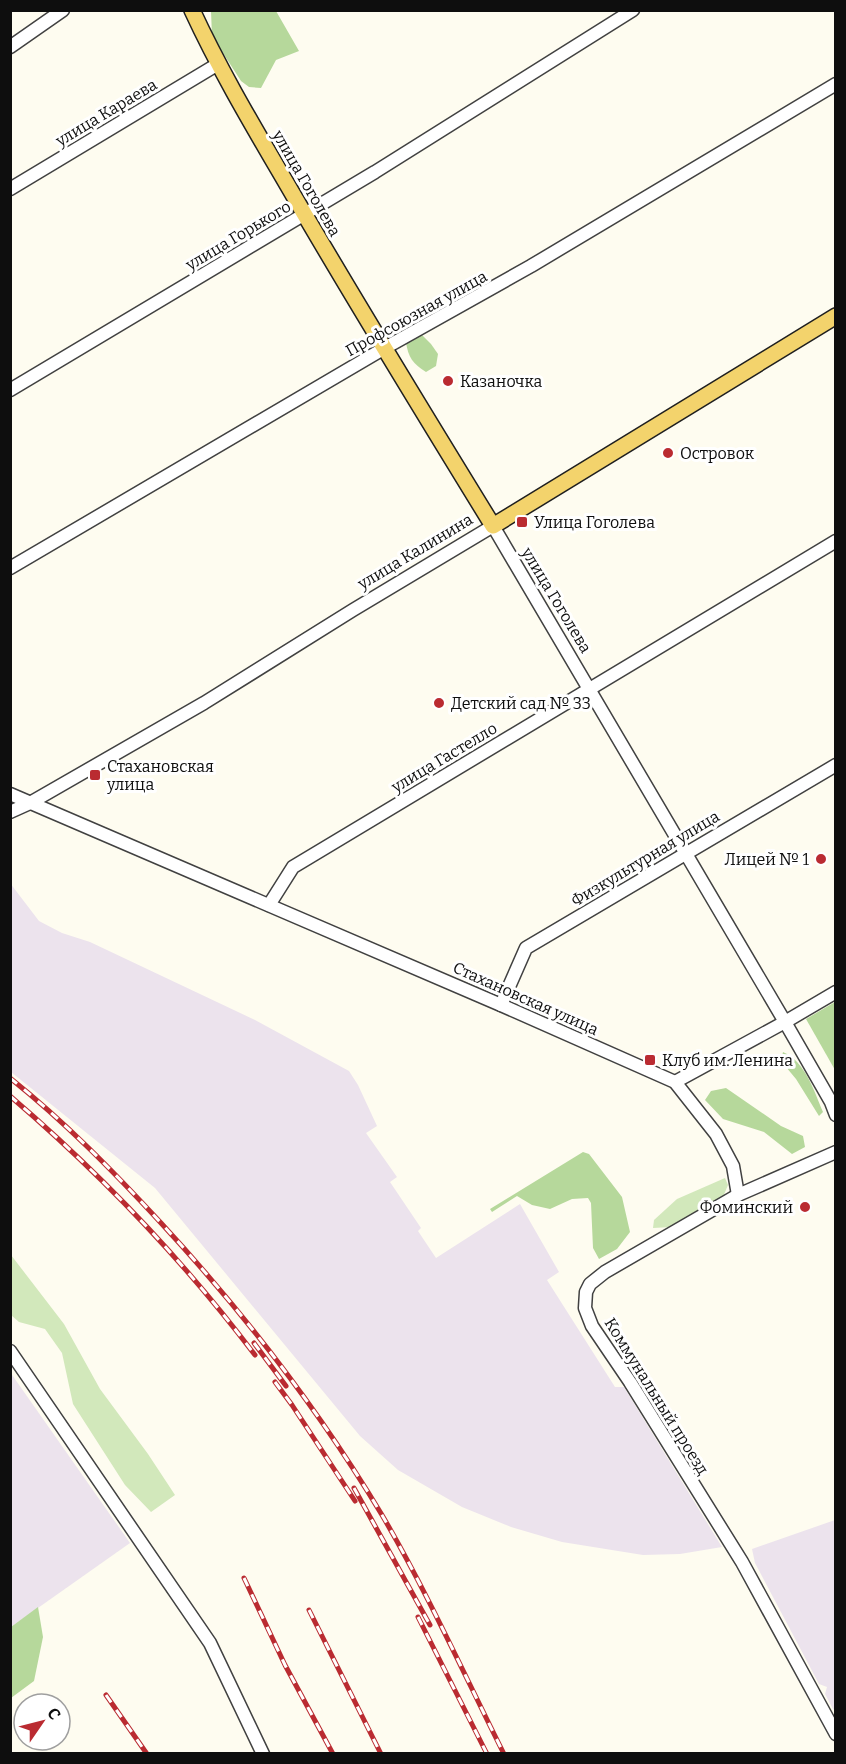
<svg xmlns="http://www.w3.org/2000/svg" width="846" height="1764" viewBox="0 0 846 1764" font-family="Bitter,serif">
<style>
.industrial{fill:#ece3ed}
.green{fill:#d2e8bb}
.forest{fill:#b6d89b}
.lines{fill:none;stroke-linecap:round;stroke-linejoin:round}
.minor-casing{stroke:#414141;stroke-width:15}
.major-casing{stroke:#1f1f1f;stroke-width:18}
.minor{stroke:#fff;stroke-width:12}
.major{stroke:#f3d36c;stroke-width:15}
.rail-casing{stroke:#ba2b31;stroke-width:5}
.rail{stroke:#fff;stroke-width:3;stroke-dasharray:9;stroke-linecap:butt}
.poi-dot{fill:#ba2b31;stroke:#fff;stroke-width:2}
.labels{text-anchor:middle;stroke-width:6;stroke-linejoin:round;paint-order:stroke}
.street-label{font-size:16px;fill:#0e0e0e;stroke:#fff}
.poi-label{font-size:16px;fill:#0e0e0e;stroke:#fff;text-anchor:start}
</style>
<rect width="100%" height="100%" fill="#fefcf0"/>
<!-- industrial -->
<g class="industrial">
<path d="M10,883L39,921L62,933L90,942L255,1020L349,1071L358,1085L377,1126L366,1133L397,1177L390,1182L421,1228L418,1231L436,1258L520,1204L559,1272L547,1280L615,1387H624L722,1547L680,1554L643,1555L562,1542L511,1527L462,1507L398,1470L360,1436L155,1188L11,1072Z"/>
<path d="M10,1372L130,1543L11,1627H10Z"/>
<path d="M835,1520H836L835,1710L833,1709L825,1694L827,1687L819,1684L755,1563L752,1549Z"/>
</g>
<!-- green -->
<g class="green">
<path d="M725,1178L728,1185L723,1197L672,1227L653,1228L654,1220L677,1199Z"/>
<path d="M11,1255L64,1324L100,1389L148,1454L175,1495L151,1512L125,1485L73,1404L62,1353L45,1329L19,1322L11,1315Z"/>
</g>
<!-- forest -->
<g class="forest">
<path d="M211,11H276L299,51L276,60L261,88L249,87L241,81L212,36Z"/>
<path d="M421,334L431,344L438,354L436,366L426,372C413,364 408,357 406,342Z"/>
<path d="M835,1002V1070L806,1019Z"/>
<path d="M783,1052C805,1061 814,1091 823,1112L819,1116L796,1079L781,1061Z"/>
<path d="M726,1088L781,1126L803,1136L805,1147L792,1154L764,1132L723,1119L705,1100L711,1091Z"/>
<path d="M583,1152L589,1154L622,1197L630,1232L617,1249L599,1259L593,1248L591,1203L588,1198L572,1199L550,1209L532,1205L517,1196L492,1212L490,1209Z"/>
<path d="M38,1607L43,1637L34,1681L11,1698V1627Z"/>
</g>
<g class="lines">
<defs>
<g id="minor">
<path d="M10,47L63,10"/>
<path d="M10,189L218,64"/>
<path d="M10,390L375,172L633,10"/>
<path d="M10,568L383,349L531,266L836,84"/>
<path d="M10,794L501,1005L675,1082L716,1134L733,1166L738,1195"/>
<path d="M10,812L30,803L204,703L353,610L493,526L785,1022L831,1102L836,1115"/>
<path d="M269,905L293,867L836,541"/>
<path d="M501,1005L526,948L836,765"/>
<path d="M675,1082L785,1022L836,992"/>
<path d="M836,1152L738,1195L605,1272L590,1284L586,1292L585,1308L592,1326L630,1382L742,1562L836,1734"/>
<path d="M10,1351L210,1643L263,1754"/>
</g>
<path id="major" d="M192,10C222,75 259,136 295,198C359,308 426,417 493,526L836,316"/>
</defs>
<!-- minor casing -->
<use href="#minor" class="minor-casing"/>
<!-- major casing -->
<use href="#major" class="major-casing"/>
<!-- minor -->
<use href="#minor" class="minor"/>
<!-- major -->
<use href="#major" class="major"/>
<defs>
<g id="rail">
<path d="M10,1078C65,1122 113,1171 161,1223C244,1313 319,1410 382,1515C427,1592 464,1674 504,1754"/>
<path d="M10,1096C101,1174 183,1260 255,1355"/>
<path d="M254,1343L286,1386"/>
<path d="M275,1382L292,1405L355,1501"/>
<path d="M354,1488L430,1625"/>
<path d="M244,1578L285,1665L333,1754"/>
<path d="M309,1610L381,1754"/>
<path d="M418,1617L487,1754"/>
<path d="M106,1695L147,1754"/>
</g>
</defs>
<!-- rail casing -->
<use href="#rail" class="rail-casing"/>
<!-- rail -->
<use href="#rail" class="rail"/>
</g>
<!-- markers -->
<g class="poi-dot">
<circle cx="448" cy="381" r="6"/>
<circle cx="668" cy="453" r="6"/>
<rect x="516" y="516" width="12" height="12" rx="3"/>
<circle cx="439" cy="703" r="6"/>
<rect x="89" y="769" width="12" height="12" rx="3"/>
<circle cx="821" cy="859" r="6"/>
<rect x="644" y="1054" width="12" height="12" rx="3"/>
<circle cx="805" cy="1207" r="6"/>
</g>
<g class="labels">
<!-- street labels -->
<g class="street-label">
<text transform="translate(106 112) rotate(-31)" y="6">улица Караева</text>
<text transform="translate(307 183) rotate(60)" y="6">улица Гоголева</text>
<text transform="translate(238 235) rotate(-31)" y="6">улица Горького</text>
<text transform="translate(416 313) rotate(-29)" y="6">Профсоюзная улица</text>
<text transform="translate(415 551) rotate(-31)" y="6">улица Калинина</text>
<text transform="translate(557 600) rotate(59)" y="6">улица Гоголева</text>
<text transform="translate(444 757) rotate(-31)" y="6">улица Гастелло</text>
<text transform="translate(645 858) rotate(-31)" y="6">Физкультурная улица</text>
<text transform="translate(526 998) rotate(24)" y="6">Стахановская улица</text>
<text transform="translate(657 1396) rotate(58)" y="6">Коммунальный проезд</text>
</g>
<!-- poi labels -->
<g class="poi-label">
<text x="460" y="387">Казаночка</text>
<text x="680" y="459">Островок</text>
<text x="534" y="528">Улица Гоголева</text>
<text x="451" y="709">Детский сад № 33</text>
<text x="107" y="772">Стахановская<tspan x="107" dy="18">улица</tspan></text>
<text x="809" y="865" text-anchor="end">Лицей № 1</text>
<text x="662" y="1066">Клуб им. Ленина</text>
<text x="793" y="1213" text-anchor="end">Фоминский</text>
</g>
</g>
<!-- border -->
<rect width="846" height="1764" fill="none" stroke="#0e0e0e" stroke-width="24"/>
<!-- north arrow -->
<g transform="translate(42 1722) rotate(55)"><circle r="28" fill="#ffffff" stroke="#9f9f9f" stroke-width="1.5"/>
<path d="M0-4.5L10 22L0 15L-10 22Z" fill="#ba2b31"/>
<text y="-9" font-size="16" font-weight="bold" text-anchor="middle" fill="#0e0e0e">С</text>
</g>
</svg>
